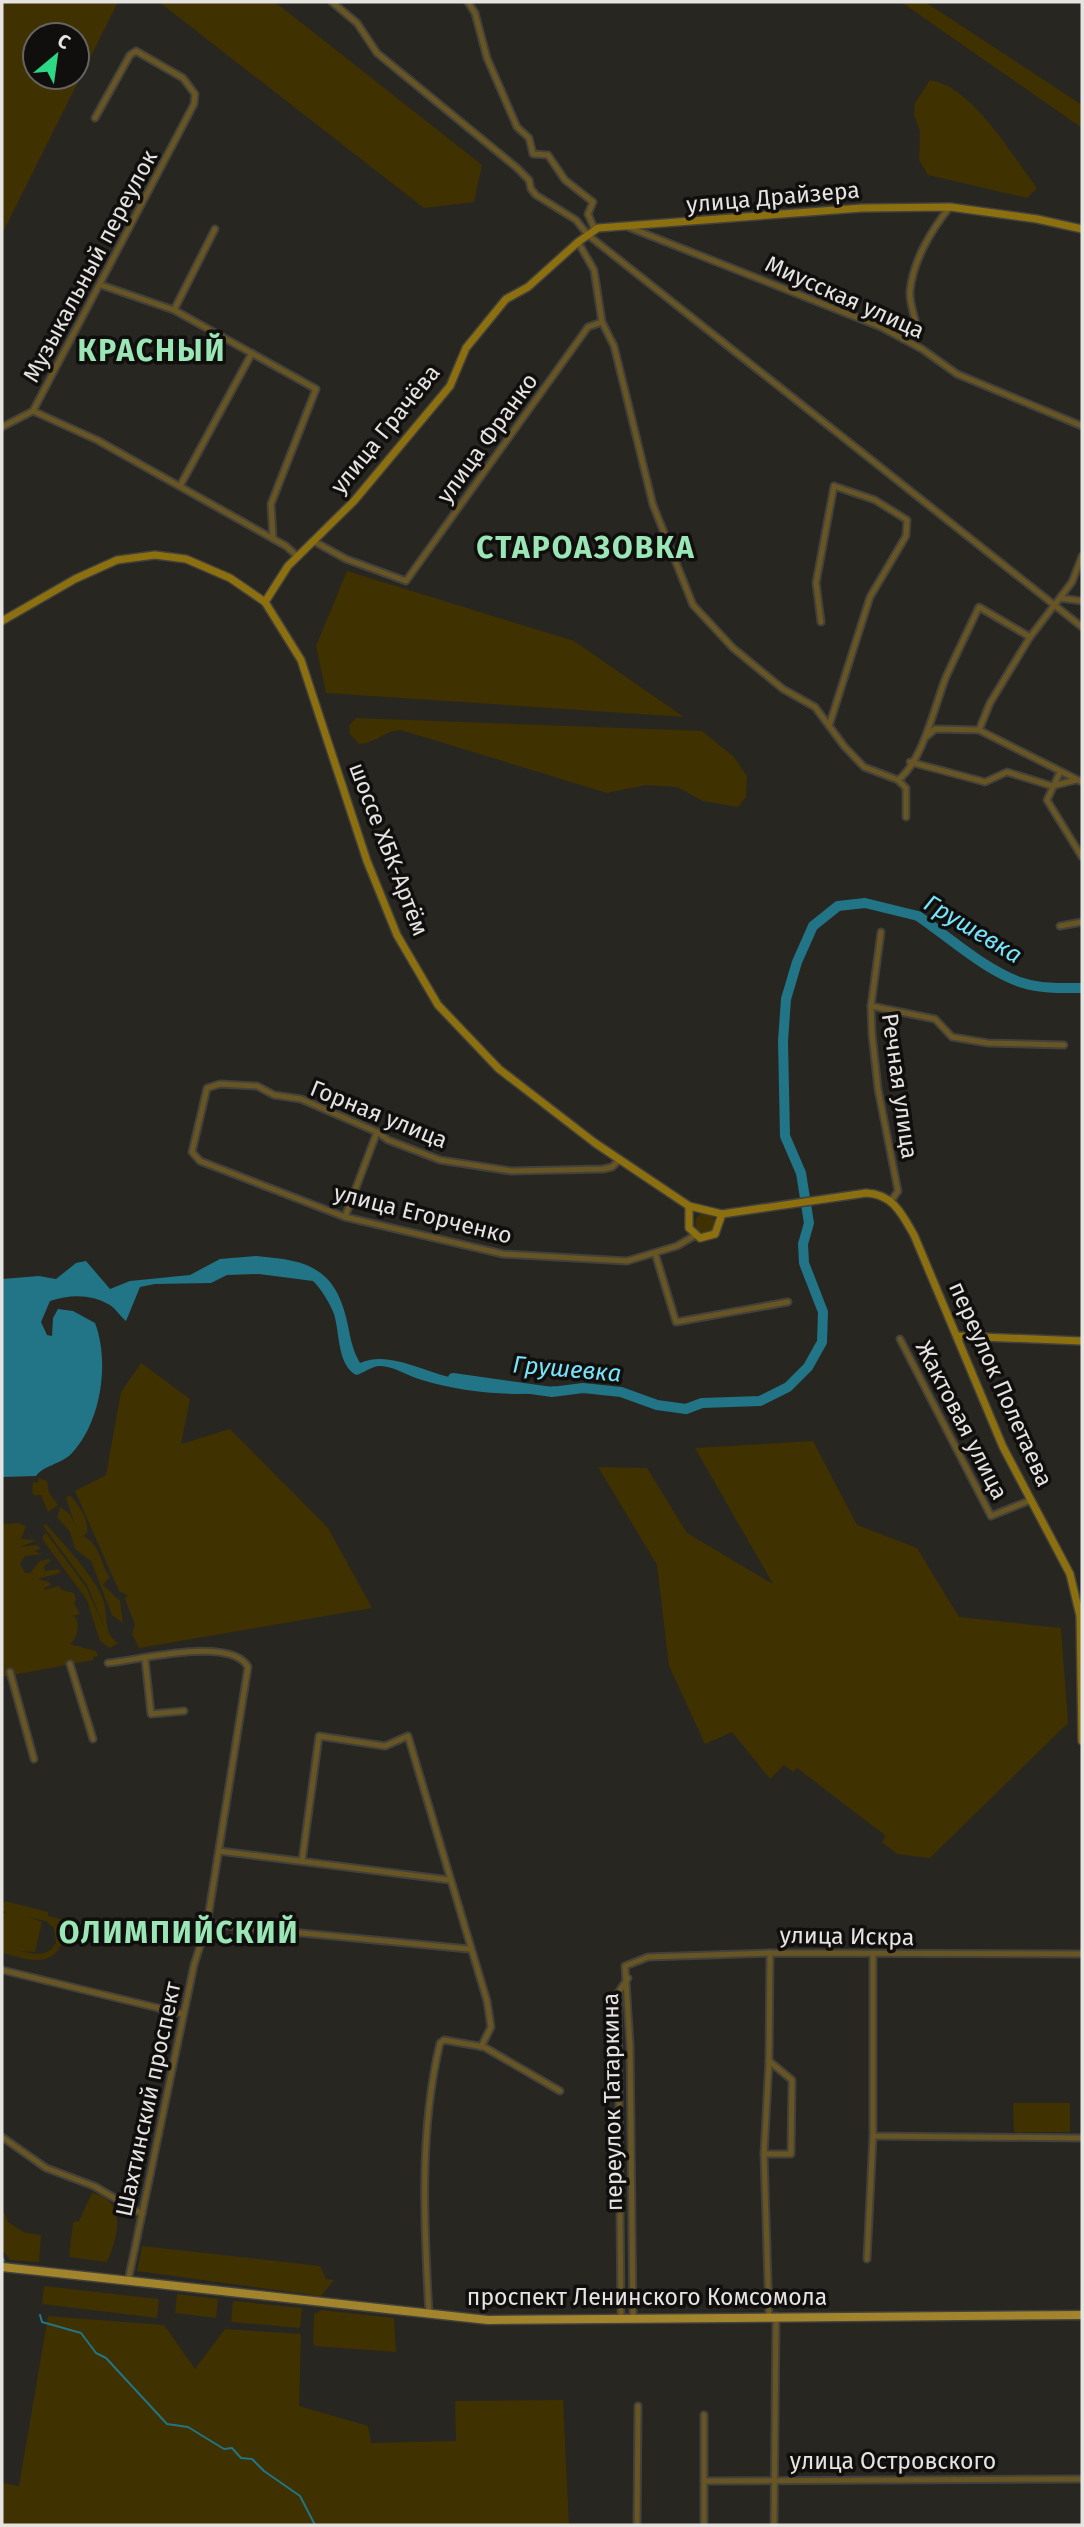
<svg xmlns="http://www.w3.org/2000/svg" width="1084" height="2527" viewBox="0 0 1084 2527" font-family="'Fira Sans',sans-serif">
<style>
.green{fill:#3f3100;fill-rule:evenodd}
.water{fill:#227586}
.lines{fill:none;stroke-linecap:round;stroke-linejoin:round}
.stream{stroke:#227586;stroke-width:2}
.river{stroke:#227586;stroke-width:10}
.street-casing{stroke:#42413c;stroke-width:9}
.secondary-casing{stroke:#42413c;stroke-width:10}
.primary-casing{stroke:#42413c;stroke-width:11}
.street{stroke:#675523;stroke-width:5}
.secondary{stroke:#8c6f0e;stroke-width:7}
.primary{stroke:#a2842d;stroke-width:8}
.labels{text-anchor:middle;stroke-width:7;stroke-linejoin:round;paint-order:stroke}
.street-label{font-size:23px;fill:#e5e4e1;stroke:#100f0d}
.water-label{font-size:24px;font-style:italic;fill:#78e4fc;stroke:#100f0d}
.district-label{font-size:30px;font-weight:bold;letter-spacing:2px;fill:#9be6b6;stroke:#100f0d}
</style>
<rect width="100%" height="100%" fill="#282621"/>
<!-- green -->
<g class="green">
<path d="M2,2H118L2,234ZM35,35H77V77H35Z"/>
<path d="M159,2H275L482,165L474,202L424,208Z"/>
<path d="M901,2H925L1082,105V128Z"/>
<path d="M930,80C973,87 1011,154 1037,188L1027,198L928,175L919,160L920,131L914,115L915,103Z"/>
<path d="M347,571L574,641L684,717L326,693L316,646Z"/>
<path d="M356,718L702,731L734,757L747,776L746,797L738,807L703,801L677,787L646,785L607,793L401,730C384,731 376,743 359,744L350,734L349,726Z"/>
<circle cx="705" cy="1223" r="10"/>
<path d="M141,1363L190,1399L181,1444L230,1429L328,1528L372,1608L139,1648L132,1634L135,1625L125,1599L127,1595L119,1591L75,1491L106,1475L121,1392Z"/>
<path d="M813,1441L857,1525L917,1548L959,1617L1061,1628L1068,1723L930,1858L897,1854L882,1842L886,1836L797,1768L793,1772L784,1765L770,1779L732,1732L705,1744L669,1666L657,1565L598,1467L647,1468L687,1533L773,1584L695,1448Z"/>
<path d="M39,1478L47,1481L49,1493L58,1505L48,1512L41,1495H34L32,1492L33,1482L37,1483Z"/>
<path d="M70,1495C79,1506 89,1518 87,1533L83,1536C101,1544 100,1565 110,1577L103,1585L120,1601L123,1623L112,1615L91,1561L75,1549L70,1532L57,1517L60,1507L70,1514L76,1528L66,1498Z"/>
<path d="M18,1523L26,1526L21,1539L37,1540L20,1547L38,1545L40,1549L34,1551L42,1554L25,1556L20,1564L25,1573H30L40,1561L49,1559L51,1561L44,1566L45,1571L59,1569L60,1573L38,1579L49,1582L51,1585L44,1588L45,1590L58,1586L62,1590L74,1593L76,1599L74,1603L80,1614L72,1616L76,1618C80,1626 77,1639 70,1644L96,1651L98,1656L93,1657V1660L2,1677V1524Z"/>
<path d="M45,1523C62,1542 93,1575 102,1597C110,1614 101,1632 118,1643L110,1648L100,1641L87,1600L45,1543L42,1537L46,1533L86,1587L105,1628L87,1585L44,1527Z"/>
<path d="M5,1901L48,1912V1916L71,1922L70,1927L58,1925L62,1943C50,1970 24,1958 2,1953V1916L6,1912L2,1911V1905ZM28,1917L46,1921L54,1928L56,1943C47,1958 35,1954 20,1951L35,1952L42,1922Z"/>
<path d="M1013,2103H1070V2132H1014Z"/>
<path d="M92,2193C127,2199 119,2237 107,2262L69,2257L73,2222L79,2221Z"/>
<path d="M2,2207L8,2222L23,2232L41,2235L39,2262L10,2260L2,2249Z"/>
<path d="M142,2246L320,2266L326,2279L334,2280L321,2296L137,2271Z"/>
<path d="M44,2286L159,2299L157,2318L42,2304Z"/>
<path d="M177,2294L218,2299L216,2318L175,2313Z"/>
<path d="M233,2301L302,2308L300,2328L231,2322Z"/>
<path d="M322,2310L394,2318L396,2352L315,2346L313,2343L314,2314Z"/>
<path d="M48,2316L164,2325L195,2369L225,2329L301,2334L299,2406L368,2426L371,2443L456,2441L455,2401L563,2400L569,2525H2V2483L19,2486Z"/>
</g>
<!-- water -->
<path class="water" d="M256,1256C303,1260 333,1265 346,1317C350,1333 351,1348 360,1363C389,1350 425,1373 454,1378C487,1385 522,1390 556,1386L552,1392C511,1397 462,1392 422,1380C407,1376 396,1367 381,1366C373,1365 364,1373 356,1375C337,1364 340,1333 334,1314C329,1302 322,1290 313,1281L259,1274L227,1275L211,1283L155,1284L140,1287L126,1321C120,1316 116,1309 110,1305C91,1294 71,1294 50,1301L41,1322L47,1335L52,1336L53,1318L58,1309L73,1311L95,1323C110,1362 101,1422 72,1453C62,1464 44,1465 36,1476L2,1477V1279L39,1276L56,1279L76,1263L86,1261L110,1289L130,1281L190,1275L220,1259Z"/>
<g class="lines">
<!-- stream -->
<g class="stream">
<path d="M2,2257L4,2261"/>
<path d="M40,2315L42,2322L81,2333L96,2353L106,2358L167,2424L188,2427L224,2449L232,2448L241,2458L252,2459L264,2471L300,2496L315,2525"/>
</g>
<!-- river -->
<path class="river" d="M453,1378L552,1392L583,1388L621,1392L657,1405L686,1409L702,1403L760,1401L788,1387L808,1367L822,1342L823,1312L804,1263L803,1244L809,1223L801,1173L785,1136L783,1041L786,999L797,962L813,926L838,906L865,903L918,916C949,937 987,972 1023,983C1042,989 1063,988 1082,988"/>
<defs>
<g id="street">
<path d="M332,2L357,23L377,53L516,167L529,180L531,189L536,195L576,220L588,235L1082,627"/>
<path d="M468,2L475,13L487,58L517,127L529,138L533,154L548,155L565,180L593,202L588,214L595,230"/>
<path d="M628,227L881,327L922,349L957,374L1082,426"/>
<path d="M578,242L594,270L602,322L614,346L653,505L693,605L733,648L783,689L815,707L844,746L864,767L898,780L906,788V817"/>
<path d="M101,285L174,310L316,389L271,504L273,539"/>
<path d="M174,310L215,229"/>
<path d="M903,339L916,324C914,314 909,301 910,291C913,261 931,230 950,207"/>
<path d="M33,411L97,440L286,546L297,556"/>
<path d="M2,427L33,411L194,104L195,94L183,78L136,51L130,55L95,118"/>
<path d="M180,486L252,353"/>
<path d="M315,542L346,559L406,581L588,327L602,322"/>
<path d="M1060,598L1082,601"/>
<path d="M821,622L816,583L834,486L875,500L907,520L906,536L870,597L829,726"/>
<path d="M979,730L990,703L1030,637L1072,582L1082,556"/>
<path d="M927,736L935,729L979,730L1082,782"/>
<path d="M910,762L985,782L1007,772L1052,786L1076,780"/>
<path d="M1060,772L1047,800L1082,857"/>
<path d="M898,780C923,761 934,707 946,677C957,653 968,630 979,607L1030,637"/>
<path d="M1060,926L1082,922"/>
<path d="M881,932L871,1006L872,1034L878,1089L898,1191L891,1201"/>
<path d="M871,1006L935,1019L952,1037L988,1043L1064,1045"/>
<path d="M620,1159L612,1167L603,1169L511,1171L440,1160L388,1140L377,1132L301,1099L274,1095L257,1086L220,1084L207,1088L192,1152L200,1161L345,1217L503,1254L627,1261L677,1246L694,1236"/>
<path d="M345,1217L377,1132"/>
<path d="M655,1253L676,1322L788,1302"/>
<path d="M900,1339L991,1516L1031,1500"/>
<path d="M145,1659L151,1714L184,1711"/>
<path d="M108,1663C140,1660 231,1636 248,1667L207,1924L194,1965L128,2281"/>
<path d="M70,1664L93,1739"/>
<path d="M10,1672L34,1759"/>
<path d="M219,1851L450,1880"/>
<path d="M302,1861L319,1736L385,1746L408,1736L487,2001L491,2027L481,2047"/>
<path d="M207,1924L469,1949"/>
<path d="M873,1955V2136L1082,2138"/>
<path d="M2,1970L183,2014"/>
<path d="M2,2137L46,2168L94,2186L142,2214"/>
<path d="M764,2154L769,2061"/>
<path d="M867,2259L873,2136"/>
<path d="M429,2314C424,2225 419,2131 440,2043L444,2040L484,2047L560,2091"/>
<path d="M769,2316L764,2154H791L792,2080L769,2061L770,1953"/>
<path d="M621,2317L618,1993L628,1978"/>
<path d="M633,2317L630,2045L625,1966L648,1957L770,1953L1082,1954"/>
<path d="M704,2415V2525"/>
<path d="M704,2481L1082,2479"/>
<path d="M637,2525L638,2406"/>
<path d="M774,2525L776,2316"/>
</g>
<g id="secondary">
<path d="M265,602L288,566L354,501L450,386L466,348L506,299L528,287L578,242L598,228L862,208L950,207L1037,219L1082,229"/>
<path d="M2,621L75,579L117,560L155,555L186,559L230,578L265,602L301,660L367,861L397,935L438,1005L499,1069L595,1143L689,1206L722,1214L866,1193C893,1194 902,1214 914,1235L1003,1447L1070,1574L1080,1616L1082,1741"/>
<path d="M689,1206V1228L700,1238L715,1234L722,1214"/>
<path d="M957,1336L1082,1341"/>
</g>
<path id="primary" d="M2,2267L488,2320L1082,2315"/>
</defs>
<!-- street casing -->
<use href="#street" class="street-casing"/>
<!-- secondary casing -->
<use href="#secondary" class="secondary-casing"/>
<!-- primary casing -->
<use href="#primary" class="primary-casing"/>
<!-- street -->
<use href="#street" class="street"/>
<!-- secondary -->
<use href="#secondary" class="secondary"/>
<!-- primary -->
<use href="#primary" class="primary"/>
</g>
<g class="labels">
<!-- street labels -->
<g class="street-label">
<text transform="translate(773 197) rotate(-5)" y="8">улица Драйзера</text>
<text transform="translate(90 266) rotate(-62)" y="8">Музыкальный переулок</text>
<text transform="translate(845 297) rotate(24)" y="8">Миусская улица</text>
<text transform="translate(385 429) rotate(-51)" y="8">улица Грачёва</text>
<text transform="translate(487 438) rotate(-54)" y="8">улица Франко</text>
<text transform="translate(389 849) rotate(69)" y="8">шоссе ХБК-Артём</text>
<text transform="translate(900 1086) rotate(82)" y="8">Речная улица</text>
<text transform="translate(379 1114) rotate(22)" y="8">Горная улица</text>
<text transform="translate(423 1214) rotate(14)" y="8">улица Егорченко</text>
<text transform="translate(1001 1384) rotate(66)" y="8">переулок Полетаева</text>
<text transform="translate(962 1420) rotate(63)" y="8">Жактовая улица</text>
<text transform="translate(847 1936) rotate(1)" y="8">улица Искра</text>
<text transform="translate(148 2099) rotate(-78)" y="8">Шахтинский проспект</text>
<text transform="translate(612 2102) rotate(-91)" y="8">переулок Татаркина</text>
<text x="647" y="2305">проспект Ленинского Комсомола</text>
<text x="893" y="2469">улица Островского</text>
</g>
<!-- water labels -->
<g class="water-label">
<text transform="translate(973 929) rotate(31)" y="8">Грушевка</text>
<text transform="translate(567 1369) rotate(5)" y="8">Грушевка</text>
</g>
<!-- district labels -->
<g class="district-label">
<text x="152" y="361">КРАСНЫЙ</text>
<text x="586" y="558">СТАРОАЗОВКА</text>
<text x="179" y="1943">ОЛИМПИЙСКИЙ</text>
</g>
</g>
<!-- border -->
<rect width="1084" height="2527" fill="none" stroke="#e5e4e1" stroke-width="7"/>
<!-- north arrow -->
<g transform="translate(56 56) rotate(29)"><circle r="33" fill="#100f0d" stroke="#656462" stroke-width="2"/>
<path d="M0-5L12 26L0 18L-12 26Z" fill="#2cd884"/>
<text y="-10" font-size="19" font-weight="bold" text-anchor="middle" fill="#e5e4e1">С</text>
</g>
</svg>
